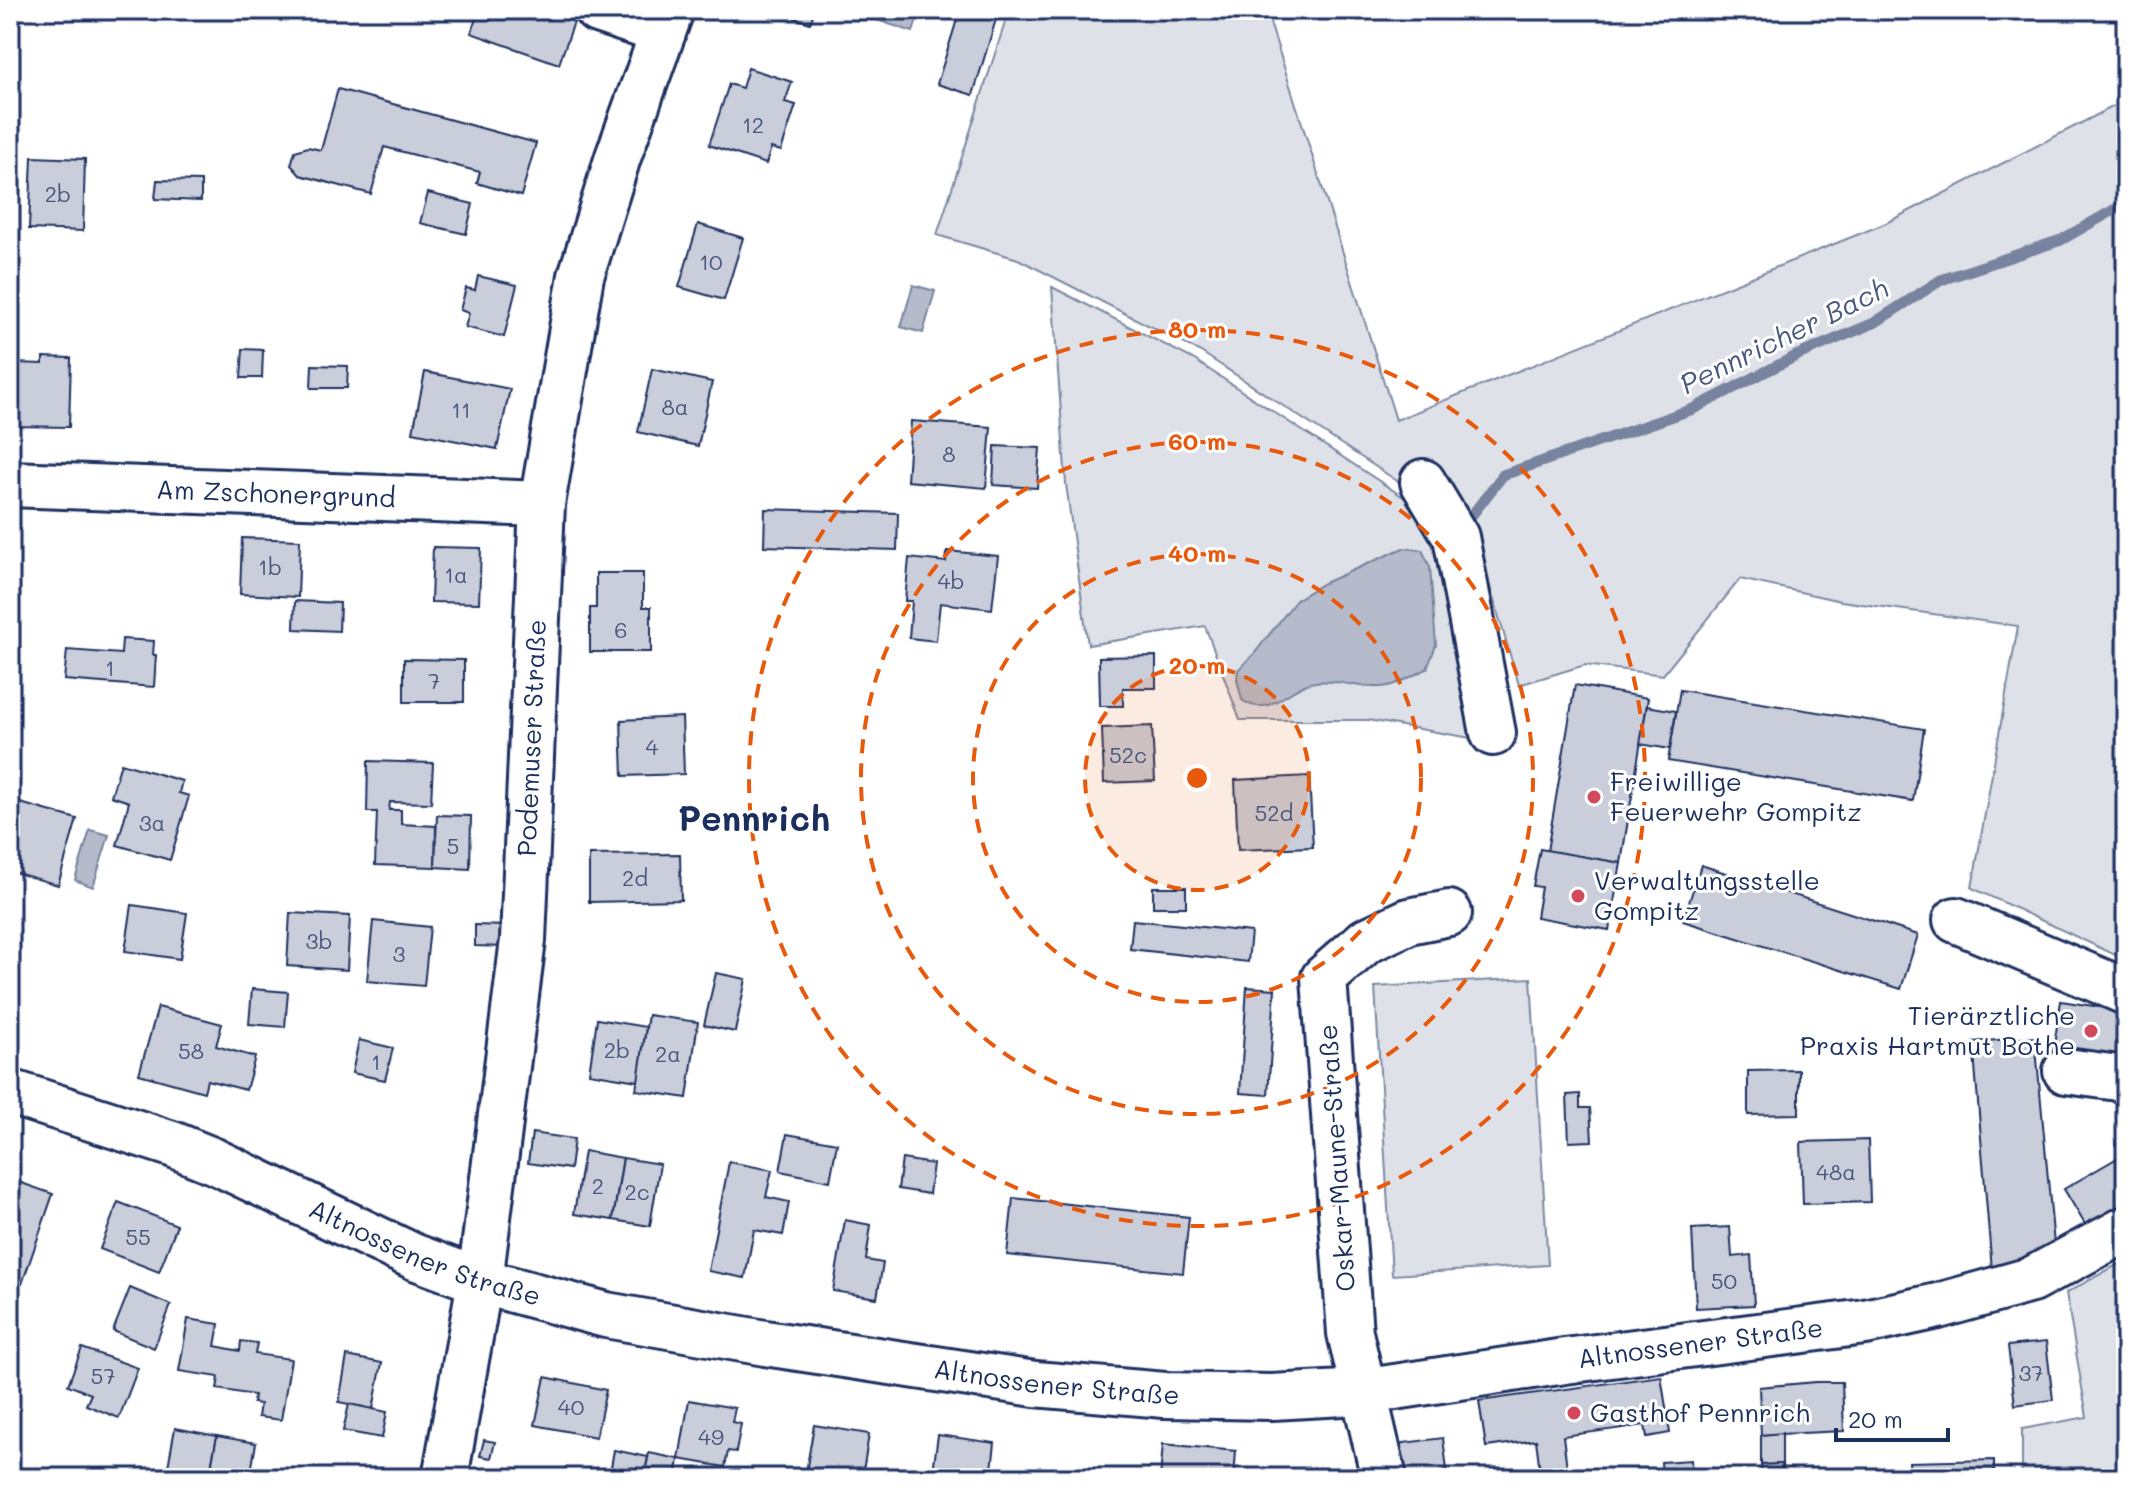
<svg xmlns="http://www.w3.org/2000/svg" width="2136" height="1488" viewBox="0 0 2136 1488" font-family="Mali,sans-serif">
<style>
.green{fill:#dee1e7;stroke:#7c88a2;stroke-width:2}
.water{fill:#b5bbca;stroke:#77839f;stroke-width:2}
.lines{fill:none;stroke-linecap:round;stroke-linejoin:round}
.stream{stroke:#77839f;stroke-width:11}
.building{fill:#caceda;stroke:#1b2f5e;stroke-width:2}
.minor-casing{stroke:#1b2f5e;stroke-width:50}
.minor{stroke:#fff;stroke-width:44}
.ring{fill:none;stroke:#e8590c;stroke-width:4;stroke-dasharray:14 10}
.poi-dot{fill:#d1495b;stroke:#fff;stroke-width:3}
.labels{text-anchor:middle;stroke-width:6;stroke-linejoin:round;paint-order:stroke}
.number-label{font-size:22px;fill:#47577d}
.street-label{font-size:26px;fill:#1b2f5e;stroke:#fff}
.poi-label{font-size:26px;fill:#1b2f5e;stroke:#fff;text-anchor:start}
.water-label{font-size:28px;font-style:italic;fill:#49597e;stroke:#fff}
.district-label{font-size:34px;font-weight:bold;fill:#1b2f5e;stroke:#fff}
.centre{fill:#e8590c;stroke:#fff;stroke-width:4}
.ring-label{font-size:24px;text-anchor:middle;font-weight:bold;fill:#e8590c;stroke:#fff;stroke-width:6;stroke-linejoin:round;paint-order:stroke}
</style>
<rect width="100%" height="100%" fill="#fff"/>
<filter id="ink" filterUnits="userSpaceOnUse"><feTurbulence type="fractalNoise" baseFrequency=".0125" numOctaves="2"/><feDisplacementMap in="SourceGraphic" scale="16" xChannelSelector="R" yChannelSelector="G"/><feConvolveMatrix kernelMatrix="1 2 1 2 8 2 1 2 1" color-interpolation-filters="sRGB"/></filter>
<g filter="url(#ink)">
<!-- green -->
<g class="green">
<path d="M1009,10H1266L1396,420L1884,224L2126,100V960L1972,888L2018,626L1841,601L1740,579L1663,675L1585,665L1519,685L1466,506L1443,511L1201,352L1018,259L937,235Z"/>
<path d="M1052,287L1193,359L1446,525L1482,740L1368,720H1240L1205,626L1088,645L1066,484Z"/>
<path d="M1531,978L1548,1265L1392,1275L1375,987Z"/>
<path d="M2126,1260V1478H2022V1429L2087,1417L2066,1293Z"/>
</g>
<!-- water -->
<g class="water">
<path d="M870,10H918L920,11L913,32L868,17Z"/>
<path d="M913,285L935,291L923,333L901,327Z"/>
<path d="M1403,548L1422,550L1430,567L1436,645L1427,669C1413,675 1395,687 1380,687C1358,688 1333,678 1310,683C1286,690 1268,719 1242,700L1237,680L1238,670L1254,654L1297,599L1324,583Z"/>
<path d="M90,830L109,835L93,887L75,880Z"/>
</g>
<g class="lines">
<!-- stream -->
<path class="stream" d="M1472,515L1503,475L1693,409L1798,355L1874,323L1941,280L2061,240L2126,203"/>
</g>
<!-- building -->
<g class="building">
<path d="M479,10H499L515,16L517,10H557L556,15L574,22L559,64L471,33Z"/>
<path d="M772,10H815L810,23Z"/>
<path d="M960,10H977L997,16L973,95L937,84Z"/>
<path d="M748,68L792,82L785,102L796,105L781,151L771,148L766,164L709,145L729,84L742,88Z"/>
<path d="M338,89L536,143L521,196L477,183L480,172L384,147L371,194L300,175L291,165L295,151L308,147L321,150Z"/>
<path d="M32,157L85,159L83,231L29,229Z"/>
<path d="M157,180L201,181V201L155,199Z"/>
<path d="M428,193L473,204L466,234L420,223Z"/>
<path d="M698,224L743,238L724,300L679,287Z"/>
<path d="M478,276L517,285L504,337L465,327L469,313L460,310L466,288L475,290Z"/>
<path d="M243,349L263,350L262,378H241Z"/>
<path d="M43,357L71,358L69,427L12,426L14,363L43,364Z"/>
<path d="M312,365L348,366L347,388H311Z"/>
<path d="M652,369L712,382L698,446L638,432Z"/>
<path d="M425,372L510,389L497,449L413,432Z"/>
<path d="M911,421L991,427L986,488L907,481Z"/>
<path d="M995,446L1040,448L1037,488L993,485Z"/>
<path d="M765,509L898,513L897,550L764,546Z"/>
<path d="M242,538L300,540L298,597L240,594Z"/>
<path d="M433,547L481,548L479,603L431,602Z"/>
<path d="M947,551L998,556L992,609L940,603L936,641L909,638L912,601H905L909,558L946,562Z"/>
<path d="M596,573H643V607H651V652H590V608H596Z"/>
<path d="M295,601L340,603L339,631L294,629Z"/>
<path d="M122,639L154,641L153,655H156L154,687L64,680L67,650L121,654Z"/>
<path d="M1156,656V688H1123V706H1100L1099,657Z"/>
<path d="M404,659L464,660V702H404Z"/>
<path d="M1575,685L1648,698L1621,863L1547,851Z"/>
<path d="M1680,690L1924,729L1913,801L1668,761Z"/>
<path d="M1647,706L1676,711L1670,749L1640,744Z"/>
<path d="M682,717L684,774L623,776L621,720Z"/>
<path d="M1152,726L1155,781L1104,783L1102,728Z"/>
<path d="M368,761L433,763L431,803L390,802L389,810H401V824L436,826L435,867L375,865L377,812H367Z"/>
<path d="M121,763L182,781L179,793L189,796L170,860L117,845L129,802L111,796Z"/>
<path d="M1309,776L1313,847L1238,850L1235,780Z"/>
<path d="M13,801L77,819L58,885L10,871V810Z"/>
<path d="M437,815L471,816L470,869L435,867Z"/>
<path d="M1540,849L1621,863L1609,930L1536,917L1541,887L1533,886Z"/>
<path d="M680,854L681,900L589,902V855Z"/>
<path d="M1701,865L1918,935L1901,989L1683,921Z"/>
<rect x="1153" y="887" width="33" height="20"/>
<path d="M132,905L187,913L180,959L125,951Z"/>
<path d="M290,913L350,916L347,970L287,966Z"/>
<path d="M1133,920L1251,932L1248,962L1130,949Z"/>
<path d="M373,921L430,927L424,986L367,981Z"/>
<path d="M475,925L507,926L506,947L475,946Z"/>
<path d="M716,973L746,979L735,1032L704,1025Z"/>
<path d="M1247,987L1275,989L1268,1095L1240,1093Z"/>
<path d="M252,989L288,992L285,1027L249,1024Z"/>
<path d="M2061,1001L2126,1011V1063L2053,1051Z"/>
<path d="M158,1007L222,1024L216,1046L255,1057L246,1090L207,1080L204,1092L139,1074Z"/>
<path d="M648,1015L698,1022L687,1098L636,1090Z"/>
<path d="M597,1019L646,1027L638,1081L589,1073Z"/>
<path d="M2035,1037L2054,1245L2027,1264L1992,1270L1973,1042Z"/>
<path d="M359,1040L393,1048L385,1080L352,1073Z"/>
<path d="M1799,1070V1114L1748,1115V1071Z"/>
<path d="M1580,1094V1108H1590L1592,1141L1569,1142L1567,1095Z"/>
<path d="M532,1133L574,1139L570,1169L528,1163Z"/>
<path d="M787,1134L837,1143L830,1181L780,1171Z"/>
<path d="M1868,1140L1870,1202L1803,1204L1801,1142Z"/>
<path d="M584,1151L623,1158L613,1220L574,1214Z"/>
<path d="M2126,1153V1203L2086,1226L2064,1189Z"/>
<path d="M623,1158L660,1164L650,1226L613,1220Z"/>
<path d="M902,1159L933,1164L929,1194L898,1189Z"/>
<path d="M729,1162L772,1170L766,1197L789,1202L783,1235L754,1230L745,1278L708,1271Z"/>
<path d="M10,1179L53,1194L22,1284L10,1280Z"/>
<path d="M1013,1198L1189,1217L1183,1273L1007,1255Z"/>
<path d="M118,1202L177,1225L159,1272L100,1249Z"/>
<path d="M845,1220L871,1225L866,1260L883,1263L877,1298L833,1291Z"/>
<path d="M1730,1227L1732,1257L1751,1255L1754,1305L1696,1308L1692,1229Z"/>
<path d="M130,1288L171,1305L154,1348L113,1331Z"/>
<path d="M188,1319L219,1324L215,1346L240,1351L241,1341L257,1343L255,1354L291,1359L281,1420L258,1417L260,1404L253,1403L254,1395L217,1389L219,1377L179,1371Z"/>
<path d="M2046,1342L2053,1400L2015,1405L2008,1346Z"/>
<path d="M82,1348L138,1368L119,1418L86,1405L91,1394L68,1385Z"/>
<path d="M347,1356L382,1363L373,1409L339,1402Z"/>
<path d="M1661,1376L1670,1433L1647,1437L1645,1425L1563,1436L1567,1468L1540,1471L1536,1440L1486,1447L1479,1401Z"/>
<path d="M545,1377L606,1390L596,1437L535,1425Z"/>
<path d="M1816,1382H1842L1844,1431L1761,1435L1759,1387Z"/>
<path d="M689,1400L735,1408L732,1422L741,1424L736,1452L728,1451L725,1467L679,1459Z"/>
<path d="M349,1404L387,1412L382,1438L343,1431Z"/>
<path d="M814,1425L869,1434L862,1478H805Z"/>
<path d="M175,1428L217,1436L209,1478H166Z"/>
<path d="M1782,1433V1464L1761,1465V1435Z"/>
<path d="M938,1435L995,1443L991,1478H932Z"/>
<path d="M217,1436L256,1443L250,1478H209Z"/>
<path d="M1443,1438L1448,1478H1401L1395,1444Z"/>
<path d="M484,1440L495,1442L491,1458L480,1456Z"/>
<path d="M1163,1444L1236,1451L1234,1478H1160Z"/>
<path d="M614,1450L648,1457L644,1478H609Z"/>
<path d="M649,1453L679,1459L676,1478H644Z"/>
<path d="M1691,1460L1692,1478H1662L1661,1462Z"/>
<path d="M1994,1460V1478H1910L1909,1462Z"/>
<path d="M1782,1464L1783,1478H1762L1761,1465Z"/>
<path d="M1541,1471L1542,1478H1494L1492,1473Z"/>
</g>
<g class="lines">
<defs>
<g id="minor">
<path d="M597,10L663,32"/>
<path d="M1423,482L1456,537L1493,733"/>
<path id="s1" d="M10,484L542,504"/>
<path d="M1956,920L2126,992"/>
<path d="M2066,1071L2126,1079"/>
<path id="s2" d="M10,1092L172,1144L214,1161L415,1257L480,1281L606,1315L765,1343L1035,1384L1165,1395L1272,1397L1362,1392L1565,1361L1865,1322L1938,1306L2031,1280L2126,1229"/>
<path id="s3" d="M445,1478L480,1281L523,940L542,504L581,276L618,157L671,10"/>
<path d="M1384,1478L1350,1333L1324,978L1366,941L1409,921L1449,913"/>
</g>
</defs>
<!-- minor casing -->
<use href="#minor" class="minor-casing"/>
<!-- minor -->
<use href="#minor" class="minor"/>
</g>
</g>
<!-- distance rings -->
<circle cx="1197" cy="778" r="112" fill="#e8590c" fill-opacity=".12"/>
<g class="ring">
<circle cx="1197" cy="778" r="112"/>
<circle cx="1197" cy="778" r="224"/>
<circle cx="1197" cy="778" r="336"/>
<circle cx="1197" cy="778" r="448"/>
</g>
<!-- markers -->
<g class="poi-dot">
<circle cx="1594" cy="797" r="8"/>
<circle cx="1578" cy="896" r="8"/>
<circle cx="2091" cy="1031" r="8"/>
<circle cx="1574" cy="1413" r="8"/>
</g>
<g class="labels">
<!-- number labels -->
<g class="number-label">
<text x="753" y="133">12</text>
<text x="58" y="202">2b</text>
<text x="711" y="270">10</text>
<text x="675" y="415">8a</text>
<text x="461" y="418">11</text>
<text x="949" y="462">8</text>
<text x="270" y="575">1b</text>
<text x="456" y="583">1a</text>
<text x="951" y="589">4b</text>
<text x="621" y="638">6</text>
<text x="110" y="676">1</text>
<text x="434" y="689">7</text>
<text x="652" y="755">4</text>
<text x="1128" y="763">52c</text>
<text x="1274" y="821">52d</text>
<text x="152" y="831">3a</text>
<text x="453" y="854">5</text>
<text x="635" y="886">2d</text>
<text x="319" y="949">3b</text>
<text x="399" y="962">3</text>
<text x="617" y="1058">2b</text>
<text x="191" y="1059">58</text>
<text x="668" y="1062">2a</text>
<text x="376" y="1070">1</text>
<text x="1836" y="1180">48a</text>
<text x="598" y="1194">2</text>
<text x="637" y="1200">2c</text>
<text x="138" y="1245">55</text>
<text x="1724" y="1289">50</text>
<text x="2031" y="1381">37</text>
<text x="103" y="1384">57</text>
<text x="571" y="1415">40</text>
<text x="711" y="1445">49</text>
</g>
<!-- street labels -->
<g class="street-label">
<text dy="9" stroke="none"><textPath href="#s1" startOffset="266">Am Zschonergrund</textPath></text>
<text dy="9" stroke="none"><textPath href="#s3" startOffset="746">Podemuser Straße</textPath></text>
<text transform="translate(1337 1158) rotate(-94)" y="9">Oskar-Maune-Straße</text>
<text dy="9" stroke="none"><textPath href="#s2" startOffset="446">Altnossener Straße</textPath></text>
<text dy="9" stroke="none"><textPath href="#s2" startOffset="1742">Altnossener Straße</textPath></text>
<text dy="9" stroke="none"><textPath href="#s2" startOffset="1094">Altnossener Straße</textPath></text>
</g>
<!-- poi labels -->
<g class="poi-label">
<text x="1610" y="791">Freiwillige<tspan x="1610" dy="30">Feuerwehr Gompitz</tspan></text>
<text x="1594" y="890">Verwaltungsstelle<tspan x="1594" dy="30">Gompitz</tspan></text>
<text x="2075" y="1025" text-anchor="end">Tierärztliche<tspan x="2075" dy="30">Praxis Hartmut Bothe</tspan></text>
<text x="1590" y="1422">Gasthof Pennrich</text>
</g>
<!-- water labels -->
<g class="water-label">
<text transform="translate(1784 336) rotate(-26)" y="10">Pennricher Bach</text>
</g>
<!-- district labels -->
<g class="district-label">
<text x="754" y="831">Pennrich</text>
</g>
</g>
<circle cx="1197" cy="778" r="12" class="centre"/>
<g class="ring-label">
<text x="1197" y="338">80 m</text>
<text x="1197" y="450">60 m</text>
<text x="1197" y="562">40 m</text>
<text x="1197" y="674">20 m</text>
</g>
<!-- margin -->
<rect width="2136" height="1488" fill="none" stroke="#fff" stroke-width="40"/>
<rect x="20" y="20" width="2096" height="1448" fill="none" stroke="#1b2f5e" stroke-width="3" filter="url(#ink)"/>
<!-- scale -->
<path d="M1836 1428v12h112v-12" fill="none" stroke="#1b2f5e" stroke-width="4"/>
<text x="1848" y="1428" font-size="24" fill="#1b2f5e" stroke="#ffffff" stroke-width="6" paint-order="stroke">20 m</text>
</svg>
